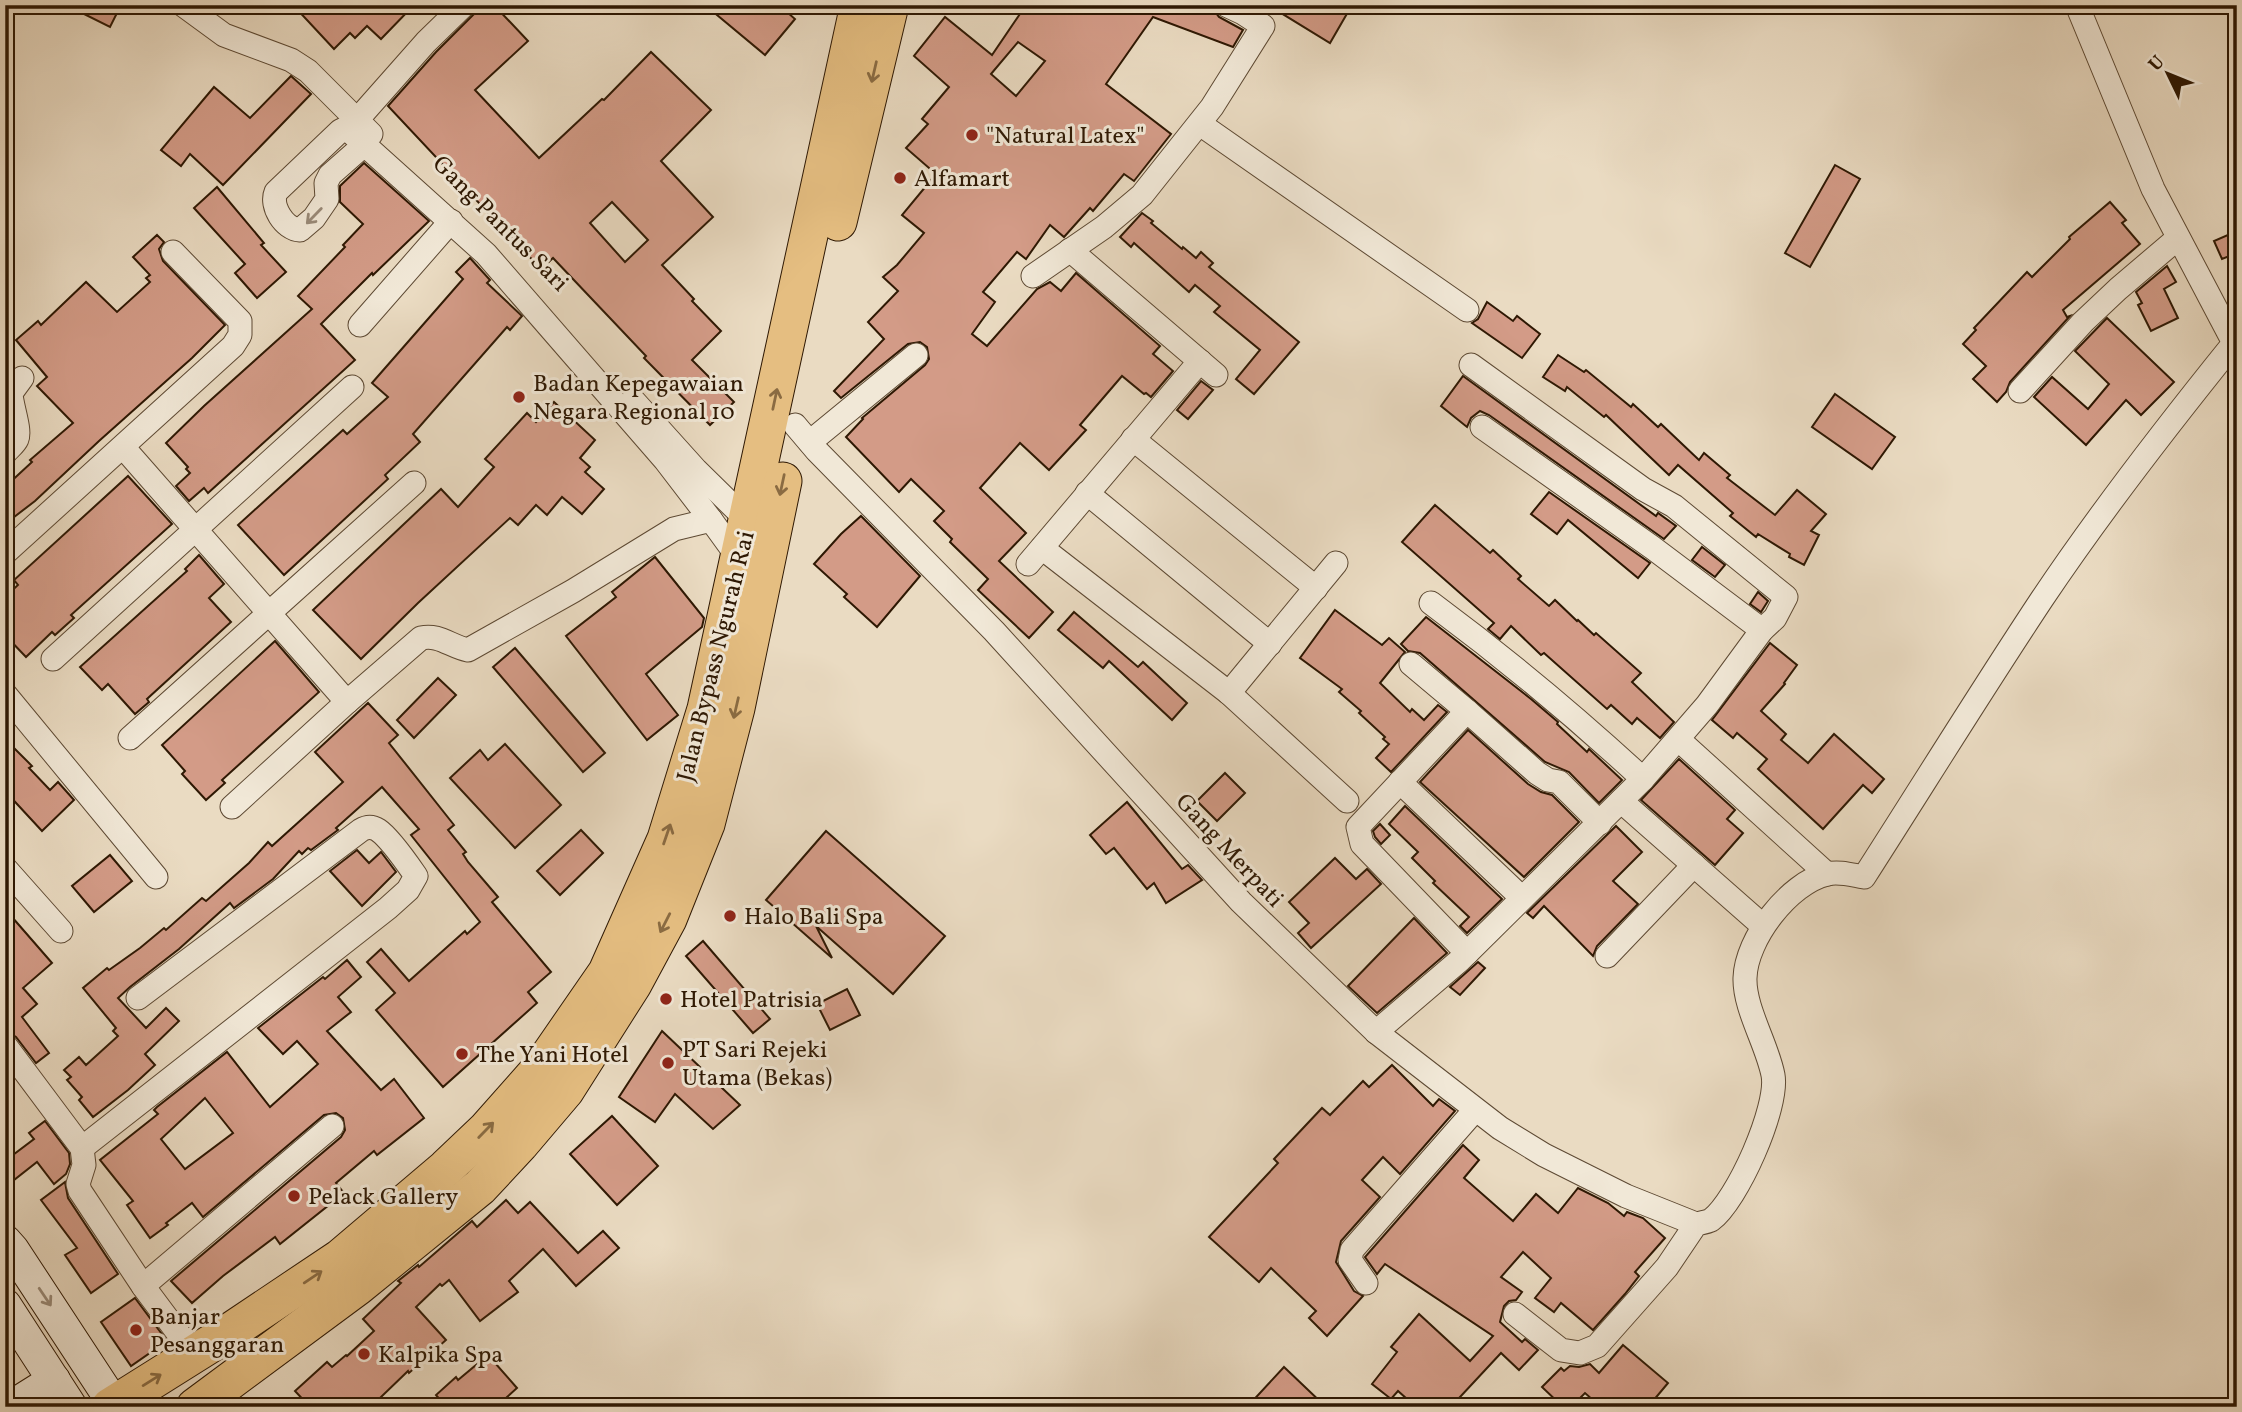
<svg xmlns="http://www.w3.org/2000/svg" width="2242" height="1412" viewBox="0 0 2242 1412" font-family="Vollkorn,serif">
<style>
.building{fill:#d39b87;stroke:#2e1803;stroke-width:2;fill-rule:evenodd}
.lines{fill:none;stroke-linecap:round;stroke-linejoin:round}
.minor-casing{stroke:#5d4933;stroke-width:25}
.secondary-casing{stroke:#2e1803;stroke-width:34}
.trunk-casing{stroke:#2e1803;stroke-width:39}
.minor{stroke:#f1e8d7;stroke-width:23}
.secondary{stroke:#f1e8d7;stroke-width:32}
.trunk{stroke:#e5be81;stroke-width:37}
.oneway{stroke:#8a6b42}
.oneway2{stroke:#998a78}
.poi-dot{fill:#8f2418;stroke:#f1e8d7;stroke-width:2.5}
.labels{text-anchor:middle;stroke-width:6;stroke-linejoin:round;paint-order:stroke}
.poi-label{font-size:24px;fill:#2e1803;stroke:#f1e8d7;text-anchor:start}
.street-label{font-size:24px;fill:#2e1803;stroke:#f1e8d7}
</style>
<rect width="100%" height="100%" fill="#eadbc2"/>
<filter id="stains"><feTurbulence type="fractalNoise" baseFrequency=".00286" numOctaves="4"/><feColorMatrix values="0 0 0 0 .2 0 0 0 0 .09 0 0 0 0 .02 0 0 0 .5 -.17"/></filter>
<radialGradient id="worn" r=".72"><stop offset=".6" stop-color="#630" stop-opacity="0"/><stop offset="1" stop-color="#630" stop-opacity=".3"/></radialGradient>
<!-- building -->
<g class="building">
<path d="M66,5H121L110,27Z"/>
<path d="M293,5H414L381,39L367,26L355,38L350,33L334,49Z"/>
<path d="M483,5H494L528,41L475,90L539,158L602,99L604,100L651,52L711,110L661,161L713,217L662,265L694,299L692,301L721,331L692,360L734,402L710,425L644,358L646,356L553,258L541,269L388,106L436,52ZM612,202L648,240L625,262L590,223Z"/>
<path d="M705,5H779L795,19L765,55Z"/>
<path d="M1026,5H1210L1219,17L1243,30L1233,47L1153,17L1106,84L1171,134L1134,181L1124,174L1093,211L1090,208L1064,237L1050,225L1026,259L1017,252L983,292L995,302L972,334L987,346L1037,289L1050,282L1061,291L1076,273L1160,346L1153,354L1173,371L1151,397L1146,393L1144,394L1122,376L1080,425L1086,430L1049,470L1020,443L980,488L1026,533L999,561L1053,612L1029,638L978,590L988,579L950,542L952,539L934,521L944,511L911,479L899,492L846,437L863,419L862,418L925,365L929,359L927,347L920,342L908,344L841,398L834,391L884,339L868,322L898,291L883,277L897,265L924,233L902,215L936,174L906,148L928,124L922,119L949,87L914,56L945,17L992,55ZM1018,42L1045,61L1016,96L991,74Z"/>
<path d="M1268,5H1352L1330,43Z"/>
<path d="M291,76L311,94L223,185L190,154L181,166L161,150L214,87L250,118Z"/>
<path d="M364,163L429,221L373,275L372,273L321,324L355,360L208,493L204,488L189,501L176,486L190,473L186,469L188,467L166,443L204,406L312,309L298,296L345,247L343,245L363,224L340,202V186Z"/>
<path d="M1835,165L1860,179L1810,267L1785,253Z"/>
<path d="M217,187L264,243L261,245L286,272L257,298L235,273L245,264L194,208Z"/>
<path d="M2110,202L2126,220L2122,223L2140,244L2063,310L2067,317L2070,316L2010,382L2006,392L1997,402L1973,379L1986,366L1963,344L1976,330L1974,328L2027,272L2032,277L2070,239L2069,237Z"/>
<path d="M1142,213L1153,221L1151,223L1182,249L1183,247L1196,258L1201,252L1213,263L1209,267L1299,342L1254,394L1236,379L1260,350L1214,312L1220,306L1195,285L1189,292L1134,243L1131,247L1120,237Z"/>
<path d="M2237,231V253L2222,259L2214,241Z"/>
<path d="M157,235L164,242L159,249L163,261L225,325L192,358L99,441L35,501L5,524V487L32,462L30,460L73,423L37,386L47,377L16,340L38,321L41,325L86,282L117,312L150,282L146,278L150,275L133,257Z"/>
<path d="M470,258L490,280L487,283L522,316L510,330L507,327L413,434L420,442L385,475L388,479L284,575L238,525L343,430L347,434L388,397L372,383L463,279L456,272Z"/>
<path d="M2167,266L2176,282L2164,289L2178,318L2151,331L2138,305L2142,303L2136,292Z"/>
<path d="M1487,302L1513,321L1517,316L1540,334L1522,358L1472,323L1478,319Z"/>
<path d="M2107,318L2174,382L2141,415L2126,400L2086,445L2034,397L2052,377L2088,409L2109,384L2075,351Z"/>
<path d="M1558,355L1584,372L1586,370L1631,407L1633,404L1658,427L1661,424L1699,460L1704,453L1730,475L1727,478L1775,515L1797,490L1826,514L1811,531L1819,535L1804,565L1789,557L1790,554L1758,534L1756,537L1730,516L1733,513L1678,465L1669,475L1606,415L1604,417L1567,387L1565,391L1543,377Z"/>
<path d="M1463,376L1656,516L1658,513L1676,526L1664,539L1489,415L1480,411L1471,418L1467,427L1441,406Z"/>
<path d="M1201,381L1213,390L1188,419L1177,410Z"/>
<path d="M1835,394L1895,437L1872,469L1812,427Z"/>
<path d="M554,402L595,440L580,458L590,467L585,472L604,489L582,514L562,497L547,515L536,505L518,525L510,518L418,603L361,659L313,610L441,489L458,507L494,467L485,459L527,413L536,422Z"/>
<path d="M128,476L172,524L71,615L74,618L55,635L52,632L26,657L5,635V597L18,585L14,580Z"/>
<path d="M1549,492L1650,563L1638,578L1568,520L1557,534L1531,514Z"/>
<path d="M1435,505L1490,553L1493,550L1521,576L1518,579L1549,606L1555,600L1577,621L1578,620L1594,635L1596,633L1641,673L1632,682L1674,722L1660,738L1637,718L1632,724L1611,705L1607,709L1544,653L1541,655L1511,626L1500,639L1488,629L1494,623L1402,542Z"/>
<path d="M861,516L920,576L877,627L844,597L847,594L814,564L841,534Z"/>
<path d="M1702,547L1725,565L1715,577L1692,560Z"/>
<path d="M199,555L224,584L209,598L231,622L147,699L149,702L135,714L108,684L102,690L80,667L187,571L185,569Z"/>
<path d="M655,557L704,618L702,627L646,674L678,715L647,740L566,636L616,597L612,592Z"/>
<path d="M1758,592L1768,601L1761,612L1750,604Z"/>
<path d="M1335,610L1382,645L1389,638L1405,652L1380,683L1410,712L1412,709L1424,720L1438,705L1447,712L1391,772L1376,758L1389,744L1383,739L1385,737L1359,713L1361,711L1339,692L1342,689L1300,658Z"/>
<path d="M1074,612L1138,667L1143,662L1187,703L1172,720L1109,661L1103,668L1058,630Z"/>
<path d="M1426,617L1531,699L1558,722L1557,724L1587,752L1589,749L1622,780L1599,803L1569,772L1545,762L1420,653L1408,651L1401,644Z"/>
<path d="M275,641L319,692L222,780L225,783L206,800L182,774L185,771L162,745Z"/>
<path d="M1770,643L1797,665L1784,683L1785,684L1761,711L1786,734L1781,740L1808,763L1834,734L1884,779L1872,793L1863,785L1823,829L1758,769L1767,759L1737,733L1733,738L1712,720Z"/>
<path d="M515,648L605,753L583,772L493,667Z"/>
<path d="M438,678L456,695L414,738L397,720Z"/>
<path d="M368,703L398,735L389,743L454,825L448,830L466,852L463,854L468,862L498,897L492,902L551,972L528,992L537,1003L443,1087L376,1010L395,993L367,962L381,949L409,981L465,931L467,934L480,922L411,835L419,829L382,787L336,828L338,830L311,850L308,848L302,854L299,851L273,879L234,908L230,903L179,949L130,987L118,998L146,1028L166,1008L179,1021L145,1054L155,1065L128,1090L93,1117L79,1100L82,1097L67,1080L71,1077L64,1070L79,1057L86,1065L118,1036L113,1031L116,1028L83,988L107,968L109,970L140,948L164,928L166,930L202,898L206,901L249,863L268,842L272,846L343,782L315,752Z"/>
<path d="M1468,730L1528,784L1541,792L1552,795L1579,822L1524,877L1420,782Z"/>
<path d="M5,739L32,766L29,768L50,790L58,782L74,800L42,831L5,791Z"/>
<path d="M505,744L561,805L515,848L450,778L480,750L488,760Z"/>
<path d="M1679,759L1735,810L1727,819L1743,833L1715,865L1641,800Z"/>
<path d="M1225,773L1245,793L1217,821L1197,801Z"/>
<path d="M1127,802L1182,869L1188,865L1202,880L1166,903L1154,883L1147,889L1114,848L1106,854L1090,835Z"/>
<path d="M1405,806L1502,899L1467,933L1460,926L1469,917L1433,883L1435,881L1412,858L1418,852L1389,824Z"/>
<path d="M1380,824L1390,835L1381,844L1375,837L1373,831Z"/>
<path d="M1616,826L1642,852L1613,881L1638,904L1597,946L1593,956L1544,906L1533,918L1527,913Z"/>
<path d="M581,830L603,853L560,895L537,871Z"/>
<path d="M826,831L945,936L893,994L816,926L832,958L766,900Z"/>
<path d="M357,850L369,863L381,852L396,872L362,906L330,871Z"/>
<path d="M110,855L132,881L94,912L72,886Z"/>
<path d="M1335,858L1356,879L1367,869L1381,884L1311,948L1298,933L1309,923L1289,902Z"/>
<path d="M5,909L52,963L23,988L37,1004L22,1017L49,1053L36,1063L16,1037L5,1030Z"/>
<path d="M1414,918L1447,953L1377,1013L1348,986Z"/>
<path d="M703,941L770,1019L753,1033L686,956Z"/>
<path d="M347,960L361,977L338,997L351,1012L327,1031L381,1090L394,1079L424,1118L377,1155L374,1151L336,1183L344,1193L280,1244L275,1237L223,1276L192,1303L171,1281L341,1137L345,1130L343,1118L336,1113L324,1115L203,1217L192,1203L166,1223L168,1225L150,1238L127,1205L133,1201L100,1160L158,1114L154,1110L157,1107L227,1052L270,1107L318,1064L297,1041L283,1054L258,1028L323,977L325,979ZM205,1098L233,1133L185,1169L161,1139Z"/>
<path d="M1478,962L1485,968L1460,995L1450,987Z"/>
<path d="M847,989L860,1015L830,1030L817,1004Z"/>
<path d="M662,1031L740,1105L713,1129L675,1094L655,1122L619,1097Z"/>
<path d="M1392,1065L1433,1106L1439,1099L1455,1111L1400,1174L1383,1157L1362,1180L1380,1197L1341,1241L1336,1262L1354,1291L1363,1296L1327,1336L1309,1318L1316,1311L1271,1268L1259,1282L1209,1237L1278,1163L1274,1159L1322,1108L1330,1115L1363,1081L1369,1087Z"/>
<path d="M612,1116L658,1166L617,1205L570,1154Z"/>
<path d="M45,1121L69,1153L70,1164L66,1174L54,1184L37,1162L14,1180L5,1168V1161L34,1139L29,1133Z"/>
<path d="M1463,1145L1479,1160L1464,1178L1513,1221L1536,1194L1558,1213L1578,1188L1608,1203L1624,1216L1627,1212L1643,1218L1665,1238L1635,1272L1639,1276L1625,1294L1593,1330L1561,1303L1554,1312L1535,1298L1551,1278L1523,1252L1501,1277L1522,1292L1516,1300L1509,1301L1504,1306L1500,1322L1522,1342L1525,1339L1538,1350L1519,1370L1501,1353L1460,1397L1470,1407H1416L1398,1391L1391,1399L1372,1384L1397,1352L1391,1347L1419,1314L1470,1361L1493,1336L1385,1264L1377,1274L1365,1257Z"/>
<path d="M65,1182L68,1198L118,1274L91,1293L65,1255L77,1248L41,1200Z"/>
<path d="M506,1200L518,1213L530,1202L578,1253L603,1231L619,1248L576,1286L543,1249L509,1281L518,1292L480,1321L449,1280L442,1286L440,1284L416,1307L446,1340L409,1373L408,1371L381,1397L383,1399L374,1407H310L295,1391L327,1362L332,1367L346,1355L347,1356L374,1331L363,1319L401,1283L398,1281L418,1265L419,1267L472,1221L477,1227Z"/>
<path d="M135,1298L167,1341L131,1366L101,1322Z"/>
<path d="M1623,1345L1668,1383L1648,1407H1601L1585,1393L1571,1407H1563L1542,1387L1561,1368L1564,1371L1570,1366L1579,1367L1590,1364L1599,1373Z"/>
<path d="M488,1355L517,1388L496,1407H446L436,1395L456,1377L458,1380Z"/>
<path d="M1284,1367L1326,1407H1247Z"/>
</g>
<g class="lines">
<defs>
<g id="minor">
<path d="M183,5L224,35L291,60L308,71L371,134"/>
<path d="M357,120L426,42L464,5"/>
<path d="M1200,124L1467,310"/>
<path d="M364,145L330,175L326,183L327,199L314,218L300,230C284,229 270,206 276,192L340,131L346,128L486,254L665,460L711,520"/>
<path d="M1070,250L1216,375"/>
<path d="M1033,276L1104,227L1142,195L1212,107L1263,26L1243,13L1226,5"/>
<path d="M360,325L451,221"/>
<path d="M2020,391L2083,322L2118,289L2178,238"/>
<path d="M633,400L696,470L748,521"/>
<path d="M795,425L817,451L994,631L1241,902L1376,1032L1500,1128L1544,1155L1626,1196L1696,1224"/>
<path d="M1482,427L1653,548L1762,630"/>
<path d="M1133,439L1316,588"/>
<path d="M810,442L916,355"/>
<path d="M123,447L347,702"/>
<path d="M5,453C8,449 15,444 17,439C21,430 11,404 11,393L22,378"/>
<path d="M1087,493L1270,644"/>
<path d="M1042,548L1229,693L1347,801"/>
<path d="M5,553L233,346L240,335V321L173,252"/>
<path d="M1028,564L1200,361"/>
<path d="M1431,603C1505,658 1576,717 1643,779"/>
<path d="M53,659L352,387"/>
<path d="M1411,664L1467,711"/>
<path d="M1229,693L1336,563"/>
<path d="M5,694L156,877"/>
<path d="M130,738L414,483"/>
<path d="M1679,740L1827,874"/>
<path d="M1400,782L1522,898"/>
<path d="M1621,801L1763,926"/>
<path d="M232,807L347,702L421,638C439,634 450,646 468,650L573,591L674,529L711,520L740,560"/>
<path d="M5,868L61,931"/>
<path d="M1467,953L1362,844L1358,827L1467,711L1537,773L1548,780L1559,782L1600,823"/>
<path d="M1607,956L1694,865"/>
<path d="M1376,1032L1459,961L1643,779L1707,705L1762,630L1775,618L1786,597L1674,506L1643,489L1471,365"/>
<path d="M5,1045L82,1148L84,1165L78,1184L80,1191L143,1286L193,1353"/>
<path d="M82,1148L388,908L408,890L416,876C407,863 390,838 378,830C372,826 366,827 361,830L138,998"/>
<path d="M1366,1283L1350,1260L1352,1250L1475,1110"/>
<path d="M143,1286L332,1126"/>
<path d="M1515,1314L1561,1350L1580,1353L1597,1346L1667,1267L1696,1224C1700,1223 1707,1222 1711,1220C1737,1201 1779,1107 1773,1075C1767,1044 1744,1008 1745,978C1746,939 1789,883 1827,874C1839,871 1852,875 1864,877C1923,785 1981,691 2042,599C2101,511 2167,426 2234,343L2153,189L2077,5"/>
</g>
<g id="secondary">
<path d="M5,1241L13,1250L114,1404"/>
<path d="M5,1305L71,1407"/>
<path d="M11,1407L54,1380"/>
</g>
<g id="trunk">
<path d="M838,222L890,5"/>
<path d="M110,1407L231,1331L340,1258L446,1168L486,1130L540,1069L607,972L666,839L706,709L859,5"/>
<path d="M195,1407L357,1287L480,1187L520,1144L565,1091L633,984L668,919L706,824L736,708L783,481"/>
</g>
</defs>
<!-- minor casing -->
<use href="#minor" class="minor-casing"/>
<!-- secondary casing -->
<use href="#secondary" class="secondary-casing"/>
<!-- trunk casing -->
<use href="#trunk" class="trunk-casing"/>
<!-- minor -->
<use href="#minor" class="minor"/>
<!-- secondary -->
<use href="#secondary" class="secondary"/>
<!-- trunk -->
<use href="#trunk" class="trunk"/>
</g>
<!-- one-way arrows -->
<defs><path id="oneway-shaft" d="M-6 0H5M1.5-3L5.5 0L1.5 3" fill="none" stroke-width="1.6" stroke-linecap="round" stroke-linejoin="round" transform="scale(1.75)"/></defs>
<g class="oneway">
<use href="#oneway-shaft" transform="translate(874 72) rotate(103)"/>
<use href="#oneway-shaft" transform="translate(775 399) rotate(-78)"/>
<use href="#oneway-shaft" transform="translate(782 485) rotate(102)"/>
<use href="#oneway-shaft" transform="translate(736 708) rotate(103)"/>
<use href="#oneway-shaft" transform="translate(667 834) rotate(-71)"/>
<use href="#oneway-shaft" transform="translate(665 923) rotate(117)"/>
<use href="#oneway-shaft" transform="translate(486 1130) rotate(-46)"/>
<use href="#oneway-shaft" transform="translate(313 1277) rotate(-34)"/>
<use href="#oneway-shaft" transform="translate(152 1380) rotate(-32)"/>
</g>
<g class="oneway2">
<use href="#oneway-shaft" transform="translate(314 216) rotate(134)"/>
<use href="#oneway-shaft" transform="translate(45 1297) rotate(56)"/>
</g>
<!-- markers -->
<g class="poi-dot">
<circle cx="972" cy="135" r="7"/>
<circle cx="900" cy="178" r="7"/>
<circle cx="519" cy="397" r="7"/>
<circle cx="730" cy="916" r="7"/>
<circle cx="666" cy="999" r="7"/>
<circle cx="462" cy="1054" r="7"/>
<circle cx="668" cy="1063" r="7"/>
<circle cx="294" cy="1196" r="7"/>
<circle cx="136" cy="1330" r="7"/>
<circle cx="364" cy="1354" r="7"/>
</g>
<g class="labels">
<!-- poi labels -->
<g class="poi-label">
<text x="986" y="143">"Natural Latex"</text>
<text x="914" y="186">Alfamart</text>
<text x="533" y="391">Badan Kepegawaian<tspan x="533" dy="28">Negara Regional 10</tspan></text>
<text x="744" y="924">Halo Bali Spa</text>
<text x="680" y="1007">Hotel Patrisia</text>
<text x="682" y="1057">PT Sari Rejeki<tspan x="682" dy="28">Utama (Bekas)</tspan></text>
<text x="476" y="1062">The Yani Hotel</text>
<text x="308" y="1204">Pelack Gallery</text>
<text x="150" y="1324">Banjar<tspan x="150" dy="28">Pesanggaran</tspan></text>
<text x="378" y="1362">Kalpika Spa</text>
</g>
<!-- street labels -->
<g class="street-label">
<text transform="translate(501 223) rotate(45)" y="8">Gang Pantus Sari</text>
<text transform="translate(715 656) rotate(-76)" y="8">Jalan Bypass Ngurah Rai</text>
<text transform="translate(1230 850) rotate(47)" y="8">Gang Merpati</text>
</g>
</g>
<!-- margin -->
<rect width="2242" height="1412" fill="none" stroke="#eadbc2" stroke-width="28"/>
<rect x="7" y="7" width="2228" height="1398" fill="none" stroke="#2e1803" stroke-width="3.5"/>
<rect x="14" y="14" width="2214" height="1384" fill="none" stroke="#2e1803" stroke-width="2"/>
<!-- north arrow -->
<g transform="translate(2168 74) rotate(313)" stroke="#f1e8d7" stroke-width="5" paint-order="stroke">
<path d="M0-5L12 26L0 18L-12 26Z" fill="#2e1803"/>
<text y="-10" font-size="19" font-weight="bold" text-anchor="middle" fill="#2e1803">U</text>
</g>
<rect width="100%" height="100%" filter="url(#stains)"/>
<rect width="100%" height="100%" fill="url(#worn)"/>
</svg>
